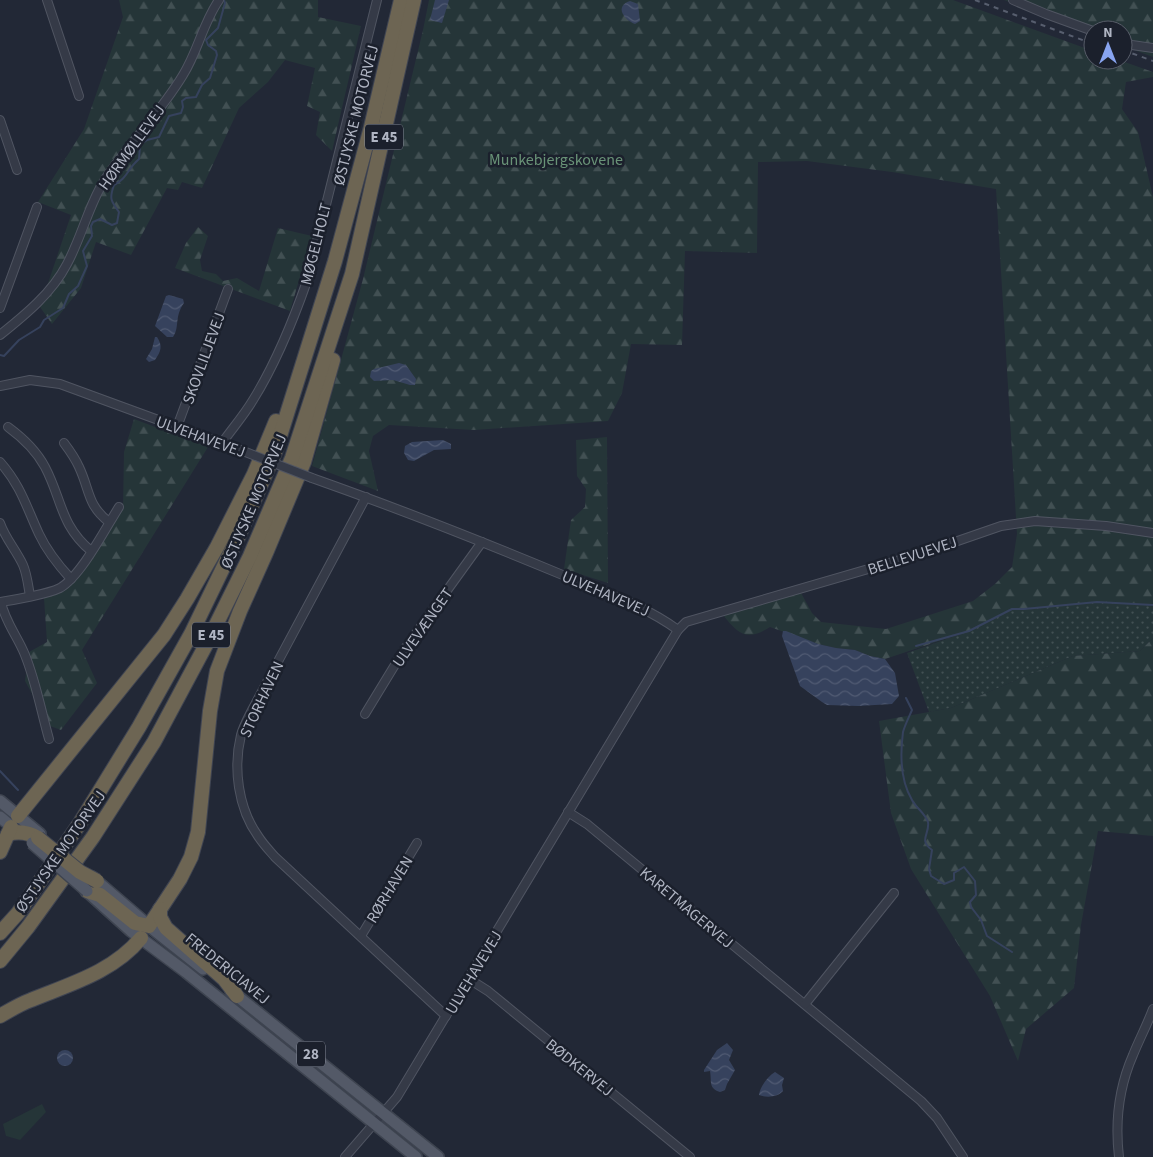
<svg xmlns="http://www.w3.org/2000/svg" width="1153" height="1157" viewBox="0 0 1153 1157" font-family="'Source Sans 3',sans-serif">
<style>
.grass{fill:url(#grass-dots)}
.forest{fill:url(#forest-firs)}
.pitch{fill:#253538}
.water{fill:url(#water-waves)}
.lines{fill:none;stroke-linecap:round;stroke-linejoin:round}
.stream{stroke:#36425d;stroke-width:2}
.minor-casing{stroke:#505562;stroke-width:10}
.primary-casing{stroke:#3e4450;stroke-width:14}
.motorway-casing{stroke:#404552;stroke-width:16}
.minor{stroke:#353a47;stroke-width:8}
.primary{stroke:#535967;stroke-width:11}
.motorway{stroke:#6d6553;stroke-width:14}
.rail{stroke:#575e6e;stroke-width:2;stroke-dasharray:5 5;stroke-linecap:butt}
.minor-bridge-casing{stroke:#505562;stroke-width:10;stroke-linecap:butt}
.primary-bridge-casing{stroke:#3e4450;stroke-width:14;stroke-linecap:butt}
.motorway-bridge-casing{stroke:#404552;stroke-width:16;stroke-linecap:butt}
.minor-bridge{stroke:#353a47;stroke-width:8}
.primary-bridge{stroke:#535967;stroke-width:11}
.motorway-bridge{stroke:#6d6553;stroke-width:14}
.labels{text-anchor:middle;stroke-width:5;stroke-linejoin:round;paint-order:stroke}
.shield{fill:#1b202c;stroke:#838896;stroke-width:1}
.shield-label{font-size:15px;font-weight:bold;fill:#b0b5c3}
.street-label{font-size:16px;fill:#b0b5c3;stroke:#1b202c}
.park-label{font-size:16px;fill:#699277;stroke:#1b202c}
</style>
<defs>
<pattern id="grass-dots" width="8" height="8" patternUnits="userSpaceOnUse" patternTransform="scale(1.25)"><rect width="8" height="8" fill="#253538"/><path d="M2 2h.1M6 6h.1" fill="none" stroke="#425053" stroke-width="1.8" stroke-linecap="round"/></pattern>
<pattern id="forest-firs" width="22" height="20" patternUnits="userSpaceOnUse" patternTransform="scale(1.25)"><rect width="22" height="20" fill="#253538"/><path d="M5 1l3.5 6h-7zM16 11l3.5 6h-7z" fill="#425053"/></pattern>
<pattern id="water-waves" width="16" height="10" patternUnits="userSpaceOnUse" patternTransform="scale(1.25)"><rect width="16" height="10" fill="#36425d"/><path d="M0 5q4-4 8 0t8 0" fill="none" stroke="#515b73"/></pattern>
</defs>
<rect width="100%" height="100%" fill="#222836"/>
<!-- grass -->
<path class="grass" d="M1097,602L1153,605V638L1140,651L1073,656L951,708L929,712L907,653L969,631L1012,609H1024Z"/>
<!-- forest -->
<g class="forest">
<path d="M119,0H318V17L361,26L332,151L316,135L320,112L307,106L315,68L285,60L268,82L239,108L202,188L182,182L178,190L167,188L131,255L96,242L81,288L52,324L40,307L71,215L38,202L84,129L123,17Z"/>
<path d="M429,0H953L1093,51V60H1119L1153,72V77L1126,82L1122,109L1138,132L1153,197V605L1097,602L1024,609H1012L969,631L885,659L870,656L855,650L836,648L818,644L770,627C747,642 738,634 723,615L800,591L812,613L821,622L886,629L973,601L995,584L1012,567L1017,534L996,189L892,172L807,161L758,162L757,253L685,251L682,345L631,344L622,393L608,421L474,430L389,425L373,436L369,451L378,491L312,466L363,279L423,30Z"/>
<path d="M1004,0H1153V57L1123,46V30H1093V34Z"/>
<path d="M198,227L208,236L200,260L202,271L216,274L223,281L237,278L259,291L278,228L312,236L290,311L175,268L186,243Z"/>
<path d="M134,419L208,447L82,650L97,683L61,730L50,726L25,681L29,652L47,642L44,598L64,589L85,568L123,508L124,452Z"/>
<path d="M607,437L608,583L564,569L571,520L585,507L586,489L577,476L576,440Z"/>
<path d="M1153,638V836L1098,831L1081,925L1074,988L1026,1029L1018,1061L990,996L911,869L891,813L879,721L951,708L1073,656L1140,651Z"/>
</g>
<!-- pitch -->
<path class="pitch" d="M42,1104L46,1112L20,1140L6,1136L3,1124Z"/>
<!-- water -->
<g class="water">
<path d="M435,0H449L442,23L430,20Z"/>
<path d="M630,1L638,4L640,21L635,24C624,20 614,6 630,1Z"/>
<path d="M169,295L183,299L184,303C174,317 180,327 173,337H167L155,326L166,296Z"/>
<path d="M155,337H157C163,346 161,351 155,360L149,362L146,359L152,349Z"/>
<path d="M399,363L406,365L416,379L415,385H410L393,380L374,381L370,377L371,371L374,369Z"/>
<path d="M443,440L451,444V449L434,450L414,461L408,460L404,453L405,446L412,442Z"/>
<path d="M783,631H786L818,644L836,648L855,650L870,656L885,659L895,673L899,696L892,704L858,706L827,705L822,702L800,686L782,636Z"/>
<path d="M727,1043L733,1050L729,1060L735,1070L727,1084L725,1090L720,1092C708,1088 712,1082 710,1071L704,1072V1070L717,1050Z"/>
<circle cx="65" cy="1058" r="8"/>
<path d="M775,1072L784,1078L782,1085L783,1091C778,1097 767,1098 759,1095C760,1087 768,1076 775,1072Z"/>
</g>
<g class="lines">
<!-- stream -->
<g class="stream">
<path d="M0,355L4,356L19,340L40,327L44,320L63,308L69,294L78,286L87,266L83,251L92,236L91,226L93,222L100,219L112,225L117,223L119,212C111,201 109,199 114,185C128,178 127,169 139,159L140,145L147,140L159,137L169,116L181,113L183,107L182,101L186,98L196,97L202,85L210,78L217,55L216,51L208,45L206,40L218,28L225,3L224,0"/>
<path d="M916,646L969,631L1012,609H1024L1097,602L1153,605"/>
<path d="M906,698L912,710C909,717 905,725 903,732C900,755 900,780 912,800C916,808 925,813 928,822C930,834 918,840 932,850L929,869L931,876L944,884L954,880V873L964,867L975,881L976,895L970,902L971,907L981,920L987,936L1012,952"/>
<path d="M0,771L18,790"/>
</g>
<defs>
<g id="minor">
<path d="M47,0L79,96"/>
<path d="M1013,0L1046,14L1093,31"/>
<path d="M1123,42L1132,45L1153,48"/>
<path d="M0,120L17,170"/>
<path d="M0,308L37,207"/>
<path d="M0,335C25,315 52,293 67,264C80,240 87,212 100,188C108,172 120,159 131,145C149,122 168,100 183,75C198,51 203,23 219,0"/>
<path d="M0,386L30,380L60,384L243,451"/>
<path d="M8,427C23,438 36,450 45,467C62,499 60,525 91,551"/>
<path d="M177,427L228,289"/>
<path d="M64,443C70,451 75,458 79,467C90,490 87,505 109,522"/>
<path d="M222,443C232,429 244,415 253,400C276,363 293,321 307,281L377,0"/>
<path d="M0,462C21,486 26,506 39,534C47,551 59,566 71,579"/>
<path d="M312,478C397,508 481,541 565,576C603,592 644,605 678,630"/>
<path d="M366,497L252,710C248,718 243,727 241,735C233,768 238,808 258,836C263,844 269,850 275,857L446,1016"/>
<path d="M0,523C5,538 16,550 23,565C27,574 28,585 30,596"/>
<path d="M0,602C14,600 48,594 60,588C81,576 105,529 119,507"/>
<path d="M1,602C5,622 18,637 25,655C36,682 41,711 49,739"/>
<path d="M365,714L404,650L482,542"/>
<path d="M568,812L587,824L921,1101L937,1118L963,1157"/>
<path d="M361,936L417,843"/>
<path d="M469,979L488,991L690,1157"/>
<path d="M805,1004L894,893"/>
<path d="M345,1157L397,1097L678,630L686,622L920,554L1001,526L1035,521L1106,526L1153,533"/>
<path d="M1119,1157C1115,1123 1119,1087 1133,1055C1139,1040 1147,1025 1153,1009"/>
</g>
<g id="primary">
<path d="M0,801L40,834"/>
<path d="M0,817L18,832"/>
<path d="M92,877L149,926L203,969"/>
<path d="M90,894L131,931L186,972L416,1157"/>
<path d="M231,991L438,1157"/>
</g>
<g id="motorway">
<path d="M18,816L164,635L187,599L217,547L254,474L276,421"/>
<path d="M8,834C18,831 28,832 38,838"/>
<path d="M0,852L11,827"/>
<path d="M87,891L100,895L135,923L149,926L180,879L191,857L198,832L210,711L217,671L240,611L266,553L304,462L333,360"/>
<path d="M160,909V917L166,928L224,979L237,996"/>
<path d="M0,933L18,913L80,823L139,727L191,634L239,535L275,452L335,261L371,127L401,0"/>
<path d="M0,961L28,927L93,837L154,742L207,643L250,556L292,458L352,274L414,0"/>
<path d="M0,1016C10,1010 20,1004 31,1000C70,984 113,972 141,938"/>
</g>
</defs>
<!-- minor casing -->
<use href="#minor" class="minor-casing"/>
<!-- primary casing -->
<use href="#primary" class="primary-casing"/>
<!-- motorway casing -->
<use href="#motorway" class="motorway-casing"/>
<!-- minor -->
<use href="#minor" class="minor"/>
<!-- primary -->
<use href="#primary" class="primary"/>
<!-- motorway -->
<use href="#motorway" class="motorway"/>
<!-- rail -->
<g class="rail">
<path d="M975,0L1093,44"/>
<path d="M1123,50L1153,61"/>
</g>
<defs>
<path id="minor-bridge" d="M243,451L312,478"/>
<path id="primary-bridge" d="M32,843L87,891"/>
<path id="motorway-bridge" d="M38,838L80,872L97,881"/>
</defs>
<!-- minor-bridge casing -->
<use href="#minor-bridge" class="minor-bridge-casing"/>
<!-- primary-bridge casing -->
<use href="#primary-bridge" class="primary-bridge-casing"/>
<!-- motorway-bridge casing -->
<use href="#motorway-bridge" class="motorway-bridge-casing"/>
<!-- minor-bridge -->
<use href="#minor-bridge" class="minor-bridge"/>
<!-- primary-bridge -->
<use href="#primary-bridge" class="primary-bridge"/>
<!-- motorway-bridge -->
<use href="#motorway-bridge" class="motorway-bridge"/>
</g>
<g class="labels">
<!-- shield labels -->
<g class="shield">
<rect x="365" y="124.5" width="38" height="25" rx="4"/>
<rect x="192" y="622.5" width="38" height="25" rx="4"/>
<rect x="297" y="1041.5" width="28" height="25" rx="4"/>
</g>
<g class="shield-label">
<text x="384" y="142">E 45</text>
<text x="211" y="640">E 45</text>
<text x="311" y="1059">28</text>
</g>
<!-- street labels -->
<g class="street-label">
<text transform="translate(355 115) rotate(-76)" y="6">ØSTJYSKE MOTORVEJ</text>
<text transform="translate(131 147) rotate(-54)" y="6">HØRMØLLEVEJ</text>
<text transform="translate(315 244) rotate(-76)" y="6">MØGELHOLT</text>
<text transform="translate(203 358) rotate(-70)" y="6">SKOVLILJEVEJ</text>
<text transform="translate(201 436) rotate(20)" y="6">ULVEHAVEVEJ</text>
<text transform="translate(253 501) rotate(-67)" y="6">ØSTJYSKE MOTORVEJ</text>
<text transform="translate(912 555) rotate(-18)" y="6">BELLEVUEVEJ</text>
<text transform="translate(606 593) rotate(23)" y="6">ULVEHAVEVEJ</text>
<text transform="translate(422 627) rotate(-55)" y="6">ULVEVÆNGET</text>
<text transform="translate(261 699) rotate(-65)" y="6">STORHAVEN</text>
<text transform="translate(60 851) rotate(-55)" y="6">ØSTJYSKE MOTORVEJ</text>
<text transform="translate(389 889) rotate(-59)" y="6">RØRHAVEN</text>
<text transform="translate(687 907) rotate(40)" y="6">KARETMAGERVEJ</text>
<text transform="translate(228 968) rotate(39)" y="6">FREDERICIAVEJ</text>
<text transform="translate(473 972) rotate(-59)" y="6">ULVEHAVEVEJ</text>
<text transform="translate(580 1067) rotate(39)" y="6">BØDKERVEJ</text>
</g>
<!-- park labels -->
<g class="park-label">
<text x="556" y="165">Munkebjergskovene</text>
</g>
</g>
<!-- north arrow -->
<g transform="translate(1108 45)"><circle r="24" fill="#1b202c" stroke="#575c68"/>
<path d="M0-4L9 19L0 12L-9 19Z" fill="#88a4f0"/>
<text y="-8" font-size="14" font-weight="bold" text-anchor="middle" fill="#b0b5c3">N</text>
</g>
</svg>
